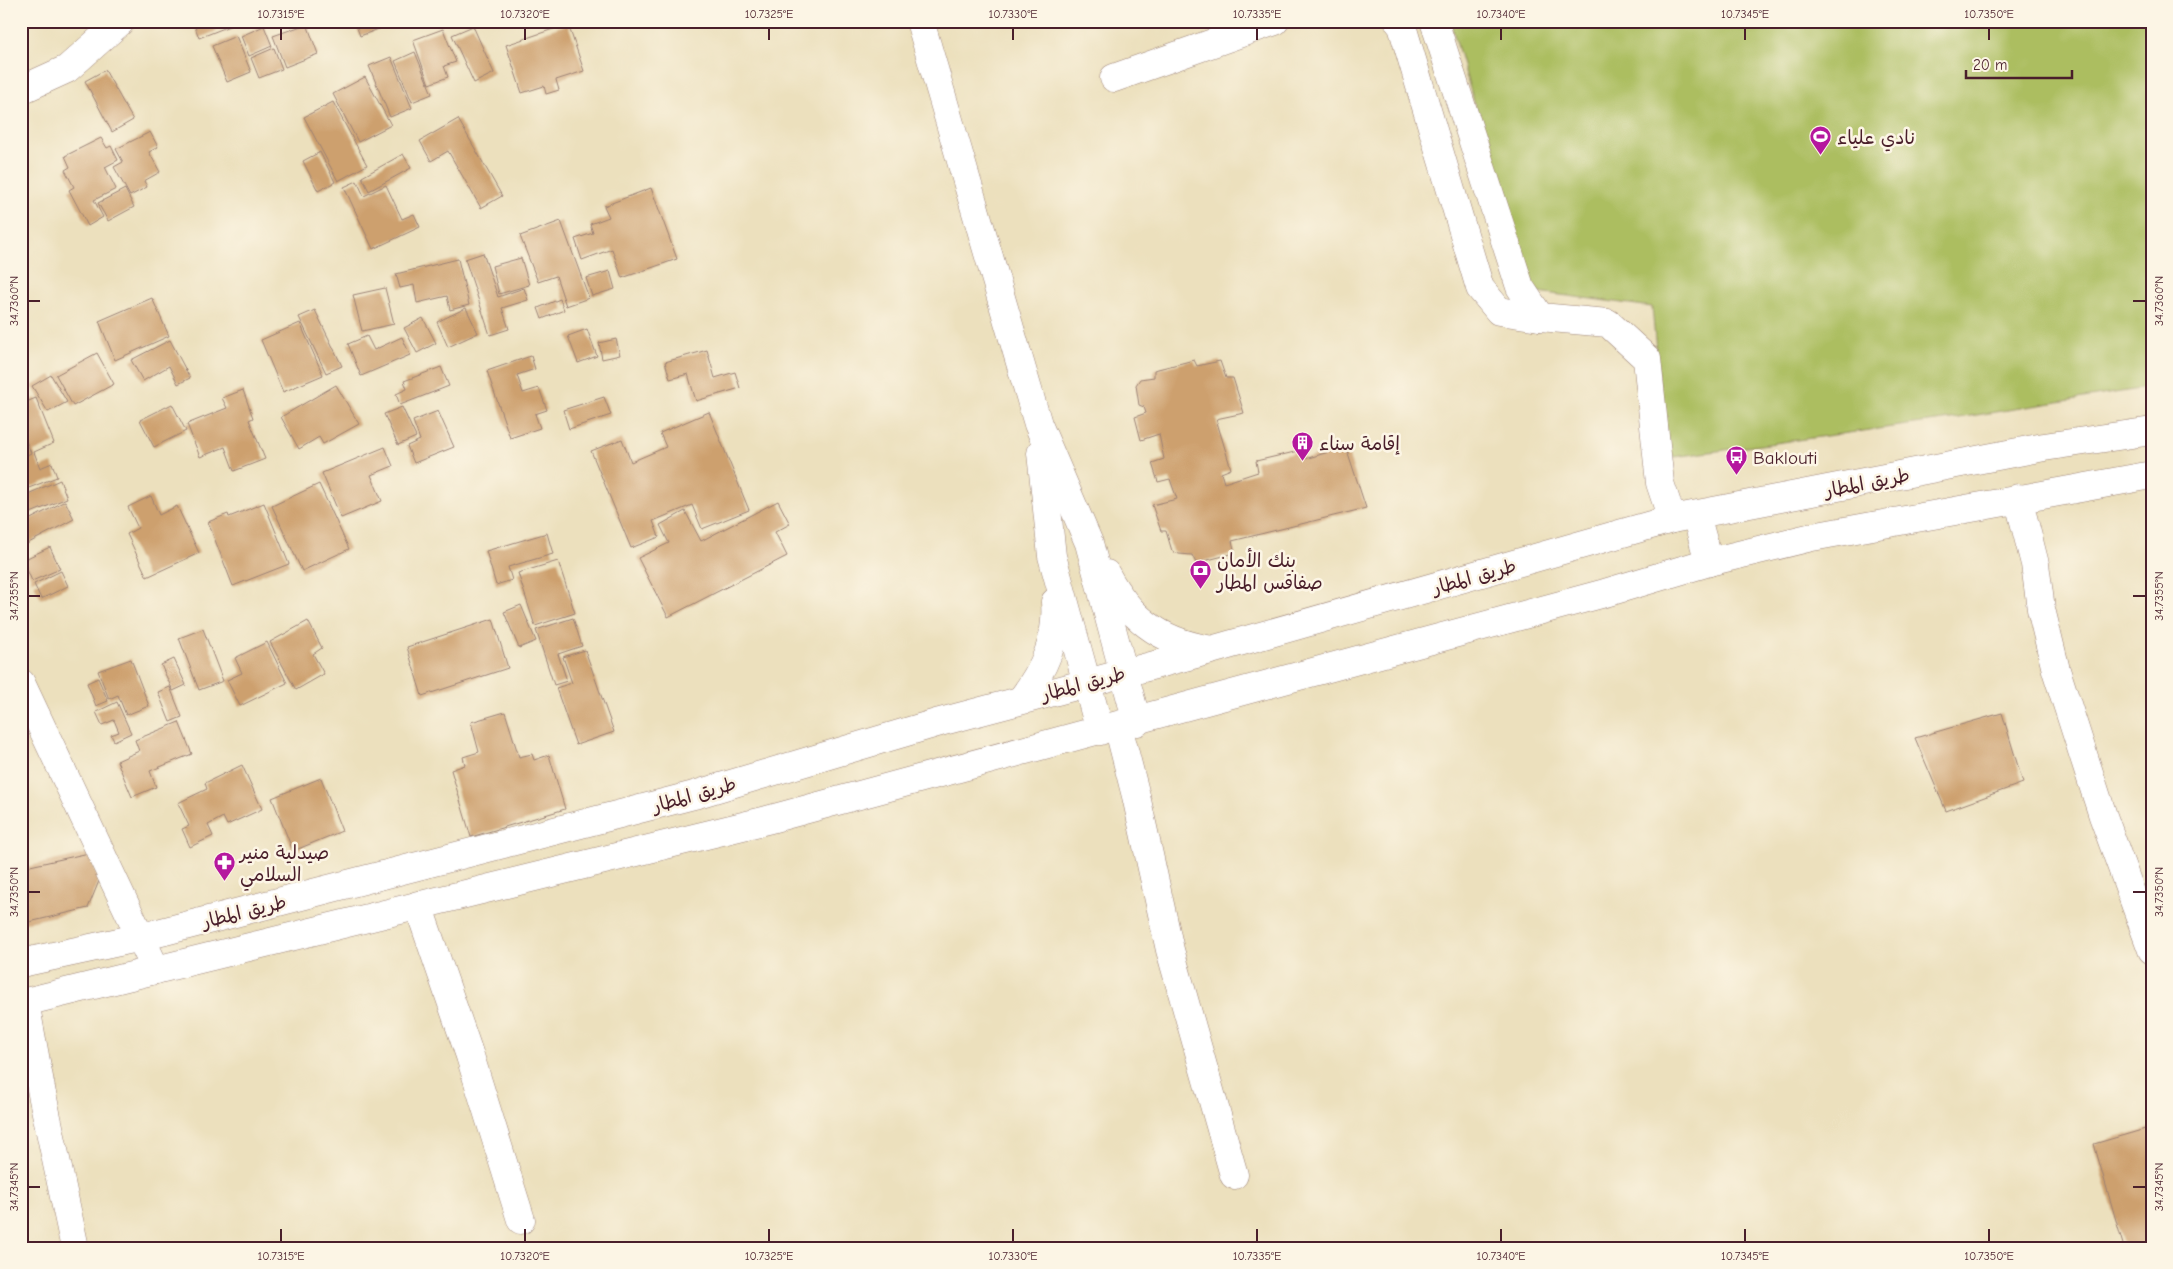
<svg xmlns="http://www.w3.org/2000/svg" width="2173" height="1269" viewBox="0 0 2173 1269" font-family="'Comic Neue','Playpen Sans Arabic',sans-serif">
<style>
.green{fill:#acbe61;stroke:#7b6e46}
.building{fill:#cda06e}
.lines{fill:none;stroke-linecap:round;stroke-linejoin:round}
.minor-casing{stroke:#9b8074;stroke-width:29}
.major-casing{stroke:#9b8074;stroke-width:29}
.minor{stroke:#fff;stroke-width:28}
.major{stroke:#fff;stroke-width:28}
.ticks{fill:none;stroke:#4a1f2b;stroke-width:2}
.labels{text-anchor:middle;stroke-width:5;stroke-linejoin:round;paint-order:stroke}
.poi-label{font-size:19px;fill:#4a1f2b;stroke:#fcf5e5;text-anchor:start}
.street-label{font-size:19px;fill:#4a1f2b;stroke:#fcf5e5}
.neatline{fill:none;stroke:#4a1f2b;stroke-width:2}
.ticks-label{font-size:12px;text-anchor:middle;fill:#4a1f2b}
</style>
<rect width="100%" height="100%" fill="#fcf5e5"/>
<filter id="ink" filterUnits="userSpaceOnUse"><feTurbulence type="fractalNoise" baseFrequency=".02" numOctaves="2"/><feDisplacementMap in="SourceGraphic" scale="10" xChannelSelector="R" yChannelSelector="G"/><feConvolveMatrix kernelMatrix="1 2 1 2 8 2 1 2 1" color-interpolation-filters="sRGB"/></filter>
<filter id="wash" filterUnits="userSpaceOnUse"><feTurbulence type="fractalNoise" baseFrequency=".0096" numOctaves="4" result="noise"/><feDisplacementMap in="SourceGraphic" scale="20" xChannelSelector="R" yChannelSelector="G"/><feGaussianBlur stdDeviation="1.12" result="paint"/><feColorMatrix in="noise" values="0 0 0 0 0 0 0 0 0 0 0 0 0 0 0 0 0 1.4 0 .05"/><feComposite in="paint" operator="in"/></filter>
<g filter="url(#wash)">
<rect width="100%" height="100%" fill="#ece0bd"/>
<!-- green -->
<path class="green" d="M1450,21H2152V387L1958,418L1666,458L1652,307L1530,291Z"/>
<g id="blocks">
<!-- building -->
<g class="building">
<path d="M193,21H242L199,38Z"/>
<path d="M365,21H400L360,36L356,25Z"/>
<path d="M307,24L318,54L285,67L273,36Z"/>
<path d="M568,24L584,71L556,80L559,90L546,94L544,86L522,93L506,45Z"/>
<path d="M264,26L272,46L249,56L241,36Z"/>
<path d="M473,26L494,73L474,83L452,35Z"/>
<path d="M443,29L456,62L444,66L448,77L429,84L413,40Z"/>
<path d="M236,36L251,72L227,82L212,46Z"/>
<path d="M274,48L282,69L259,78L251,58Z"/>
<path d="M415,52L432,94L412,102L395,61Z"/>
<path d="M391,57L412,108L390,117L369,66Z"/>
<path d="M105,70L133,120L112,132L85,81Z"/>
<path d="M365,77L391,125L358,142L333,94Z"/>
<path d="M333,102L367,165L338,181L304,117Z"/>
<path d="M458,119L502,196L481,208L448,151L431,161L420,141Z"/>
<path d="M150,132L158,147L149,152L160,172L144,181L147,187L130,196L114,167L123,162L116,149Z"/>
<path d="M101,138L107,148L111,146L118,160L105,167L116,189L94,200L103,217L88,226L69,190L74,187L65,170L70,167L65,156Z"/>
<path d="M320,152L335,182L318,191L303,161Z"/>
<path d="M403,154L411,168L369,191L362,177Z"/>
<path d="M357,181L364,196L386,185L402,219L414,214L420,227L373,249L344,187Z"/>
<path d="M651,188L677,259L622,278L612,249L582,260L575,239L593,233L590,224L609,217L604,206Z"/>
<path d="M125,189L134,207L108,221L98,203Z"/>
<path d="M561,221L589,298L566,306L556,276L538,282L520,236Z"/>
<path d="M483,253L498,297L524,288L528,300L502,308L509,329L490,335L465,259Z"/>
<path d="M521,258L529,285L499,294L492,266Z"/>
<path d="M458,259L469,305L450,310L447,296L417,303L414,285L400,288L396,274Z"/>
<path d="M610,271L615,289L592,296L586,278Z"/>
<path d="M385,288L394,324L362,331L353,295Z"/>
<path d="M152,298L169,336L115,360L99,321Z"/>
<path d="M560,299L564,310L542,319L538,308Z"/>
<path d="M466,308L478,333L448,347L437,322Z"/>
<path d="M315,310L342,366L326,373L299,317Z"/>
<path d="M423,318L436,343L417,353L404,328Z"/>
<path d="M300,323L323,375L283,392L261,340Z"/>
<path d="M587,329L597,356L578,363L568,336Z"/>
<path d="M367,336L374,350L402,337L410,355L361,376L348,344Z"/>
<path d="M616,339L620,355L602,359L599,343Z"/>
<path d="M170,340L190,378L178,384L169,366L143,381L131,360Z"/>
<path d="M707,350L715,378L735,372L740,388L696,401L688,374L670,379L665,362Z"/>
<path d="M97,353L114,384L73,406L56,375Z"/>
<path d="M531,356L535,369L517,375L523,393L539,388L547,410L535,414L540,428L510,438L487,371Z"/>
<path d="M1194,360L1197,366L1220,361L1226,378H1233L1244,413L1216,419L1231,469L1221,473L1224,483L1258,472L1256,461L1299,451L1305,459L1346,447L1366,508L1232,541L1235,553L1196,563L1192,555L1179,554L1172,551L1166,531H1161L1152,505L1177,499L1170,479L1158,482L1152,463L1164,459L1159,434L1141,440L1135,417L1146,413L1144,407L1139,405L1136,385L1140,379L1154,377V370Z"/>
<path d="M441,367L449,386L400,405L396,394L407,389L404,381Z"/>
<path d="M51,375L67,402L48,412L32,386Z"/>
<path d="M336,385L359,424L323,444L319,437L299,449L281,417Z"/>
<path d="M243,390L253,418L249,420L265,459L234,471L225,447L200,457L187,424L227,408L222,398Z"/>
<path d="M604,397L611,415L569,429L563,410Z"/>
<path d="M36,398L54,443L34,452L40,468L52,463L57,477L21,491V440L27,455L31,453L21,429V404Z"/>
<path d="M172,404L186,431L154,447L140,420Z"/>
<path d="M402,407L416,437L398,445L384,414Z"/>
<path d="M438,411L454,447L414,463L407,446L420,440L413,421Z"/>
<path d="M709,412L749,510L702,529L692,505L653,521L659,537L631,548L591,451L622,439L631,462L666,447L660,433Z"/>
<path d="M385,447L393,466L371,475L382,501L341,518L322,473Z"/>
<path d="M60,480L67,498L21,517V497Z"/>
<path d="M319,484L349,549L302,571L272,506Z"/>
<path d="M151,496L159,515L177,506L199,553L147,577L127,534L138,528L128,507Z"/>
<path d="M65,501L74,519L21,547V524Z"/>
<path d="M778,501L790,524L775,532L787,556L668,617L638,558L669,543L660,525L685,511L701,541Z"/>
<path d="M264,503L289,564L233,586L208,522L228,514L229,517Z"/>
<path d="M547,533L553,554L508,567L512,580L496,585L486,551Z"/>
<path d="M50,547L60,569L32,581L23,560Z"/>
<path d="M558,561L575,613L535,626L518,573Z"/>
<path d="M61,571L68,586L41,599L34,584Z"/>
<path d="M521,605L536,641L519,648L504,612Z"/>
<path d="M573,618L582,646L558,654L567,681L554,685L536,630Z"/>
<path d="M493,619L508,668L422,696L407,647Z"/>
<path d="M308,621L322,648L313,654L324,674L296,690L270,642Z"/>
<path d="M203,629L223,681L199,690L179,638Z"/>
<path d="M267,642L287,683L240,706L227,680L242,673L235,658Z"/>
<path d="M585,650L614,732L576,745L556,688L572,683L563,657Z"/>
<path d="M131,659L149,706L126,715L118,695L109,699L98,671Z"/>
<path d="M174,659L186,685L173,691L161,665Z"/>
<path d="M98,678L108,701L96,706L87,683Z"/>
<path d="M170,687L182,717L170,722L158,692Z"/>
<path d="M117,702L131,733L114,741L111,735L119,732L114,720L102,725L96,712Z"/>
<path d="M505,712L519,757L532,754L534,760L549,755L565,809L471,837L451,770L465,765L463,757L479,752L471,722Z"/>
<path d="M2002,713L2023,783L1946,811L1915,738Z"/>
<path d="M179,722L192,754L150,771L156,787L132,797L117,761L139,751L135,740Z"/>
<path d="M242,765L262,809L227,825L223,817L208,825L213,836L190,847L182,829L189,826L178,803L207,789L205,783Z"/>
<path d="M321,778L342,831L293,851L272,798Z"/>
<path d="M89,853L99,881L88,908L21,924V868Z"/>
<path d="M2152,1127V1248H2124L2094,1144Z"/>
</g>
</g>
</g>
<g filter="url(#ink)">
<use href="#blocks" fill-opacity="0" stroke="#9b8074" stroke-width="1"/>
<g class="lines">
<defs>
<g id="minor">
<path d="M1398,21L1402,26L1480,288L1499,311L1540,317"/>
<path d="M1434,21L1520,287L1540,317L1608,323L1647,359L1660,483L1672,519"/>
<path d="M1114,78L1275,21"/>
<path d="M21,90L67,69L121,21"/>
<path d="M2018,498L2035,564L2041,609L2056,670L2103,816L2152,950"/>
<path d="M21,683L156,970"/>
<path d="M1118,726L1136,796L1170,950L1234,1175"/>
<path d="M418,905L470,1056L521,1220"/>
<path d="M25,1002L42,1094L75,1248"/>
</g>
<g id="major">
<path d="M920,21L1038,424L1089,543L1137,722"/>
<path d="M1041,453L1052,556L1100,731"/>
<path d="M1696,515L1709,562"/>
<path d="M1106,574C1129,617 1159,641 1207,649"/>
<path d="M1022,699C1044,669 1058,640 1055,602"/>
<path d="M21,963L142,937L694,795L940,722L1211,650L1672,519L2044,447L2152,431"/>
<path d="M21,1003L767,820L1605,593L1709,562L1812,537L2152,475"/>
</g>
</defs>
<!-- minor casing -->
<use href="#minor" class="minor-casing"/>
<!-- major casing -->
<use href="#major" class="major-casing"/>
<!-- minor -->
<use href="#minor" class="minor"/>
<!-- major -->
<use href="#major" class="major"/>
</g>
</g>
<!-- ticks -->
<path class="ticks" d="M281,28V40M525,28V40M769,28V40M1013,28V40M1257,28V40M1501,28V40M1745,28V40M1989,28V40M28,301H40M2133,301H2146M28,596H40M2133,596H2146M28,892H40M2133,892H2146M28,1187H40M2133,1187H2146M281,1229V1242M525,1229V1242M769,1229V1242M1013,1229V1242M1257,1229V1242M1501,1229V1242M1745,1229V1242M1989,1229V1242"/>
<!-- icons -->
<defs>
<symbol id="stadium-pin" viewBox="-11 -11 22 30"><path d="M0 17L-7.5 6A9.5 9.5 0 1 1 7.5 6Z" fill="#b5179e" stroke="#fcf5e5"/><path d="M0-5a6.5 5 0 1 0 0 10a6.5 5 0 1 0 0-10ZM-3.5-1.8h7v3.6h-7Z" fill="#fff"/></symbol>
<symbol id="building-pin" viewBox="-11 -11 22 30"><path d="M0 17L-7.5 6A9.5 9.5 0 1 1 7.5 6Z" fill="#b5179e" stroke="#fcf5e5"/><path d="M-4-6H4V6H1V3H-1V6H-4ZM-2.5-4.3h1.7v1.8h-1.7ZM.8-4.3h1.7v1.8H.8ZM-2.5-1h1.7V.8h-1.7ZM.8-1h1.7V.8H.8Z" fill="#fff"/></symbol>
<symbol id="bus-pin" viewBox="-11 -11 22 30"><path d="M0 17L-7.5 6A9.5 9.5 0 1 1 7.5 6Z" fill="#b5179e" stroke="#fcf5e5"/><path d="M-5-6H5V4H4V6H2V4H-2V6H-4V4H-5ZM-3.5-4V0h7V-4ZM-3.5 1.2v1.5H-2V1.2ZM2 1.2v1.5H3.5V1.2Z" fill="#fff"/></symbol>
<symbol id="bank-pin" viewBox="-11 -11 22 30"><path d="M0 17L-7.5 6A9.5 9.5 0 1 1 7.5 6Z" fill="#b5179e" stroke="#fcf5e5"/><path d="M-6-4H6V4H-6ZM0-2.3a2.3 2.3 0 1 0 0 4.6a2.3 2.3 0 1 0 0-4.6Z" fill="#fff"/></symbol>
<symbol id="pharmacy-pin" viewBox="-11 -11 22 30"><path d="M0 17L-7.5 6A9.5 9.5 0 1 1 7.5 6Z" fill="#b5179e" stroke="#fcf5e5"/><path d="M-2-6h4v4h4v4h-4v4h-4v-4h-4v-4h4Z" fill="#fff"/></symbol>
</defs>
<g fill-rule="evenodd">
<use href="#stadium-pin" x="1808" y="124" width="25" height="34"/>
<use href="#building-pin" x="1290" y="430" width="25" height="34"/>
<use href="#bus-pin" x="1724" y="444" width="25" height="34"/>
<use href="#bank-pin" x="1188" y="558" width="25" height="34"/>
<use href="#pharmacy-pin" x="212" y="850" width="25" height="34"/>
</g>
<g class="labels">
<!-- poi labels -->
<g class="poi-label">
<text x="1837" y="144">نادي علياء</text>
<text x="1319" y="450">إقامة سناء</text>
<text x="1753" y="464">Baklouti</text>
<text x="1217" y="567">بنك الأمان<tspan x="1217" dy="22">صفاقس المطار</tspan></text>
<text x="240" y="859">صيدلية منير<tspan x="240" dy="22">السلامي</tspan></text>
</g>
<!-- street labels -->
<g class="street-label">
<text transform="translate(1867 482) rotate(-11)" y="7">طريق المطار</text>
<text transform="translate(1474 576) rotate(-16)" y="7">طريق المطار</text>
<text transform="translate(1083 683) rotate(-15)" y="7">طريق المطار</text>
<text transform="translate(694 794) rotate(-16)" y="7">طريق المطار</text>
<text transform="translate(244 911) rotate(-14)" y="7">طريق المطار</text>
</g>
</g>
<!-- margin -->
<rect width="2173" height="1269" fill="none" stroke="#fcf5e5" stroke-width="55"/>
<!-- scale -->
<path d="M1966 70v8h106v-8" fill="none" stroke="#4a1f2b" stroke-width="2.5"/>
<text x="1973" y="70" font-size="15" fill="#4a1f2b" stroke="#fcf5e5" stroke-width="4" paint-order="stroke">20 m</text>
<rect x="28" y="28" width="2118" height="1214" class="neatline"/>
<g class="ticks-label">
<text x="281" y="18">10.7315°E</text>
<text x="525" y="18">10.7320°E</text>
<text x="769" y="18">10.7325°E</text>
<text x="1013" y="18">10.7330°E</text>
<text x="1257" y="18">10.7335°E</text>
<text x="1501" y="18">10.7340°E</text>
<text x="1745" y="18">10.7345°E</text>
<text x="1989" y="18">10.7350°E</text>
<text transform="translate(14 301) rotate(-90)" y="4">34.7360°N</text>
<text transform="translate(2159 301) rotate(-90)" y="4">34.7360°N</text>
<text transform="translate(14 596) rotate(-90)" y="4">34.7355°N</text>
<text transform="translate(2159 596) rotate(-90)" y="4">34.7355°N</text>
<text transform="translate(14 892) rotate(-90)" y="4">34.7350°N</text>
<text transform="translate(2159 892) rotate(-90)" y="4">34.7350°N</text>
<text transform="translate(14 1187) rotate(-90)" y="4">34.7345°N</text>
<text transform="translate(2159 1187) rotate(-90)" y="4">34.7345°N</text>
<text x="281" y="1260">10.7315°E</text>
<text x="525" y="1260">10.7320°E</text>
<text x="769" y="1260">10.7325°E</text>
<text x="1013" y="1260">10.7330°E</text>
<text x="1257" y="1260">10.7335°E</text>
<text x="1501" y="1260">10.7340°E</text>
<text x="1745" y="1260">10.7345°E</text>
<text x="1989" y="1260">10.7350°E</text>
</g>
</svg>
